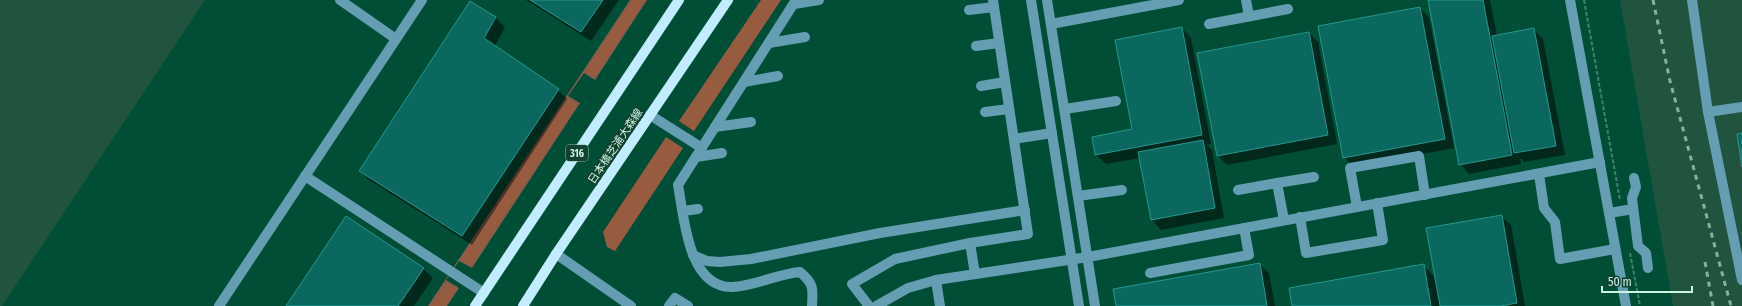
<svg xmlns="http://www.w3.org/2000/svg" width="1742" height="306" viewBox="0 0 1742 306" font-family="'Fira Sans Condensed','Noto Sans JP',sans-serif">
<style>
.built{fill:#20543f}
.green{fill:#865e4d}
.forest{fill:#975b40}
.shadow{fill:#0007}
.building{fill:#0b685f;stroke:#25978c}
.lines{fill:none;stroke-linecap:round;stroke-linejoin:round}
.path{stroke:#42836d;stroke-width:2;stroke-dasharray:4 2;stroke-linecap:butt}
.minor{stroke:#659db3;stroke-width:10}
.major{stroke:#c2edff;stroke-width:10}
.rail{stroke:#7eb5a0;stroke-width:3;stroke-dasharray:5 5;stroke-linecap:butt}
.labels{text-anchor:middle;stroke-width:4;stroke-linejoin:round;paint-order:stroke}
.shield{fill:#12412f;stroke:#94beac;stroke-width:1}
.shield-label{font-size:10px;font-weight:bold;fill:#ccf4e1}
.street-label{font-size:11px;fill:#ccf4e1;stroke:#12412f}
</style>
<rect width="100%" height="100%" fill="#014e36"/>
<!-- built -->
<g class="built">
<path d="M0,0H205L2,306H0Z"/>
<path d="M1620,0H1742V306H1673Z"/>
</g>
<!-- green -->
<path class="green" d="M630,0H647L595,80L584,73L568,96L580,103L472,268L459,261L446,280L459,288L447,306H428Z"/>
<!-- forest -->
<g class="forest">
<path d="M632,0H645L595,77L585,71Z"/>
<path d="M761,0H781L694,131L679,121Z"/>
<path d="M568,98L578,104L471,265L461,259Z"/>
<path d="M666,137L683,148L615,251L607,247L603,232Z"/>
<path d="M446,283L456,289L445,306H431Z"/>
</g>
<!-- shadow -->
<g class="shadow">
<path d="M526,0H619L591,41Z"/>
<path d="M1429,0H1490L1497,36L1533,29L1543,39L1565,155L1524,162L1520,158L1521,164L1469,174L1460,164Z"/>
<path d="M471,2L496,18L505,27L495,46L558,90L567,99L472,245L369,180L360,171Z"/>
<path d="M1420,8L1429,17L1454,148L1353,167L1344,157Z"/>
<path d="M1182,28L1191,38L1211,144L1207,145L1212,150L1224,218L1161,230L1152,220L1140,158L1106,164L1096,155L1133,130Z"/>
<path d="M1309,33L1318,42L1337,144L1227,165L1217,155Z"/>
<path d="M1501,216L1511,225L1525,306H1293L1423,265L1435,277Z"/>
<path d="M1259,264L1269,273L1275,306H1117Z"/>
<path d="M423,268L433,278L414,306H287Z"/>
</g>
<!-- building -->
<g class="building">
<path d="M530,0H603L581,32Z"/>
<path d="M1428,0H1483L1512,155L1459,165Z"/>
<path d="M470,1L496,17L484,38L559,89L462,236L359,171Z"/>
<path d="M1420,7L1445,139L1343,158L1318,26Z"/>
<path d="M1182,27L1202,135L1095,155L1092,137L1132,129L1115,40Z"/>
<path d="M1534,28L1556,146L1514,153L1492,36Z"/>
<path d="M1309,32L1328,135L1217,156L1197,53Z"/>
<path d="M1742,133V167L1737,134Z"/>
<path d="M1203,140L1215,208L1151,220L1138,152Z"/>
<path d="M1502,215L1517,303L1501,306H1440L1426,228Z"/>
<path d="M346,216L424,268L398,306H286Z"/>
<path d="M1260,263L1267,306H1116L1113,289Z"/>
<path d="M1424,264L1431,306H1292L1289,288Z"/>
</g>
<g class="lines">
<!-- path -->
<g class="path">
<path d="M1584,0L1620,200"/>
<path d="M1630,253L1640,306"/>
</g>
<!-- minor -->
<g class="minor">
<path d="M340,0L396,39"/>
<path d="M796,0L678,185C684,217 688,288 732,287C755,286 777,274 800,272C814,284 813,288 812,306"/>
<path d="M1031,0L1079,306"/>
<path d="M1047,0L1095,306"/>
<path d="M1246,0L1249,16"/>
<path d="M1570,0L1626,306"/>
<path d="M1692,0L1708,112L1742,280"/>
<path d="M794,4L819,0"/>
<path d="M969,10L994,7"/>
<path d="M1051,24L1179,0"/>
<path d="M1209,24L1288,9"/>
<path d="M769,43L805,37"/>
<path d="M976,46L999,43"/>
<path d="M744,82L778,76"/>
<path d="M981,86L1005,82"/>
<path d="M1065,109L1116,101"/>
<path d="M985,112L1009,109"/>
<path d="M1708,112L1742,107"/>
<path d="M650,115L702,148"/>
<path d="M715,127L751,122"/>
<path d="M1014,139L1052,133"/>
<path d="M696,157L722,153"/>
<path d="M1539,174L1544,208L1555,222L1560,259L1615,249"/>
<path d="M305,176L484,293"/>
<path d="M1634,178L1636,187L1632,198L1638,246L1646,253L1648,268"/>
<path d="M1238,190L1277,183"/>
<path d="M1078,196L1122,190"/>
<path d="M1357,207L1350,168L1419,156L1425,195"/>
<path d="M683,211L698,209"/>
<path d="M1609,213L1633,209"/>
<path d="M1300,217L1306,253L1383,240L1377,203"/>
<path d="M1284,220L1277,183L1314,177"/>
<path d="M970,243L975,274"/>
<path d="M556,254L631,306"/>
<path d="M693,255L707,261L720,262L751,259L880,233L1025,210"/>
<path d="M1150,273L1249,255L1244,228"/>
<path d="M936,280L940,306"/>
<path d="M219,306L422,0"/>
<path d="M669,306L675,298L688,306"/>
<path d="M869,306L852,284L895,259L970,243L1028,234L993,0"/>
<path d="M876,306L908,288L936,280L1088,257L1600,162"/>
</g>
<!-- major -->
<g class="major">
<path d="M475,306L679,0"/>
<path d="M523,306L556,254L728,0"/>
</g>
<!-- rail -->
<g class="rail">
<path d="M1653,0L1670,81L1731,306"/>
<path d="M1705,262L1713,306"/>
</g>
</g>
<g class="labels">
<!-- shield labels -->
<rect class="shield" x="566" y="145" width="22" height="16" rx="3"/>
<g class="shield-label">
<text x="577" y="157">316</text>
</g>
<!-- street labels -->
<g class="street-label">
<text transform="translate(615 146) rotate(-56)" y="4">日本橋芝浦大森線</text>
</g>
</g>
<!-- scale -->
<path d="M1602 286v6h90v-6" fill="none" stroke="#ccf4e1" stroke-width="2"/>
<text x="1608" y="286" font-size="12" fill="#ccf4e1" stroke="#12412f" stroke-width="3" paint-order="stroke">50 m</text>
</svg>
